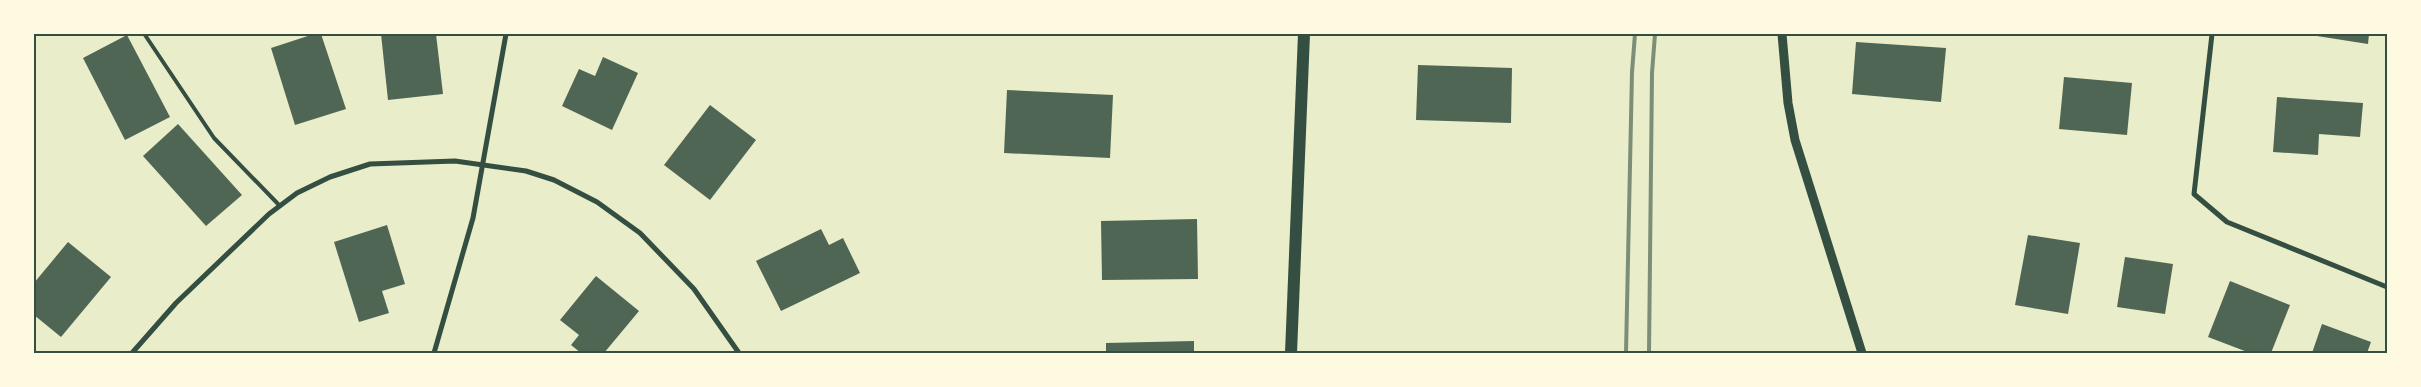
<svg xmlns="http://www.w3.org/2000/svg" width="2421" height="387" viewBox="0 0 2421 387" font-family="Georgia,serif">
<style>
.building{fill:#4f6655}
.lines{fill:none;stroke-linecap:round;stroke-linejoin:round}
.service{stroke:#344e41;stroke-width:4}
.minor{stroke:#344e41;stroke-width:5}
.tertiary{stroke:#344e41;stroke-width:9}
.primary{stroke:#344e41;stroke-width:12}
.rail{stroke:#7c8e77;stroke-width:4}
.neatline{fill:none;stroke:#344e41;stroke-width:2}
</style>
<rect width="100%" height="100%" fill="#e9edc9"/>
<!-- building -->
<g class="building">
<path d="M314,34H321L346,109L295,125L271,48Z"/>
<path d="M381,34H436L443,94L388,100Z"/>
<path d="M2304,34H2369L2368,44Z"/>
<path d="M127,35L170,117L125,140L83,58Z"/>
<path d="M1856,42L1946,48L1941,102L1852,94Z"/>
<path d="M603,57L638,73L612,130L562,106L579,69L595,76Z"/>
<path d="M1418,65L1512,68L1511,123L1416,120Z"/>
<path d="M2064,77L2132,83L2127,135L2059,129Z"/>
<path d="M1007,90L1113,95L1110,158L1004,153Z"/>
<path d="M2277,97L2363,103L2360,137L2319,134L2318,155L2273,152Z"/>
<path d="M710,105L756,140L710,200L664,165Z"/>
<path d="M178,124L242,195L206,226L143,156Z"/>
<path d="M1197,219L1198,279L1102,280L1101,221Z"/>
<path d="M387,225L405,284L382,291L389,313L359,322L334,242Z"/>
<path d="M821,229L829,245L843,238L860,273L781,311L756,261Z"/>
<path d="M2028,235L2080,243L2068,314L2015,305Z"/>
<path d="M68,242L111,277L61,337L34,315V283Z"/>
<path d="M2125,257L2173,264L2165,314L2117,307Z"/>
<path d="M596,276L639,311L604,353H581L571,345L579,335L560,320Z"/>
<path d="M2230,281L2290,305L2271,353H2250L2208,337Z"/>
<path d="M2322,324L2371,342L2367,353H2312Z"/>
<path d="M1194,341V353H1106V343Z"/>
</g>
<g class="lines">
<!-- service -->
<path class="service" d="M145,35L214,138L280,206"/>
<!-- minor -->
<g class="minor">
<path d="M2212,34L2194,194L2227,222L2387,287"/>
<path d="M132,353L176,303L269,214L297,193L330,177L370,164L455,161L526,171L554,180L597,202L640,233L694,289L739,353"/>
<path d="M434,353L473,218L506,34"/>
</g>
<!-- tertiary -->
<path class="tertiary" d="M1782,34L1788,103L1795,140L1862,353"/>
<!-- primary -->
<path class="primary" d="M1291,353L1304,34"/>
<!-- rail -->
<g class="rail">
<path d="M1626,353L1632,72L1635,34"/>
<path d="M1649,353L1652,73L1655,34"/>
</g>
</g>
<!-- border -->
<rect width="2421" height="387" fill="none" stroke="#fefae0" stroke-width="70"/>
<rect x="35" y="35" width="2351" height="317" class="neatline"/>
</svg>
